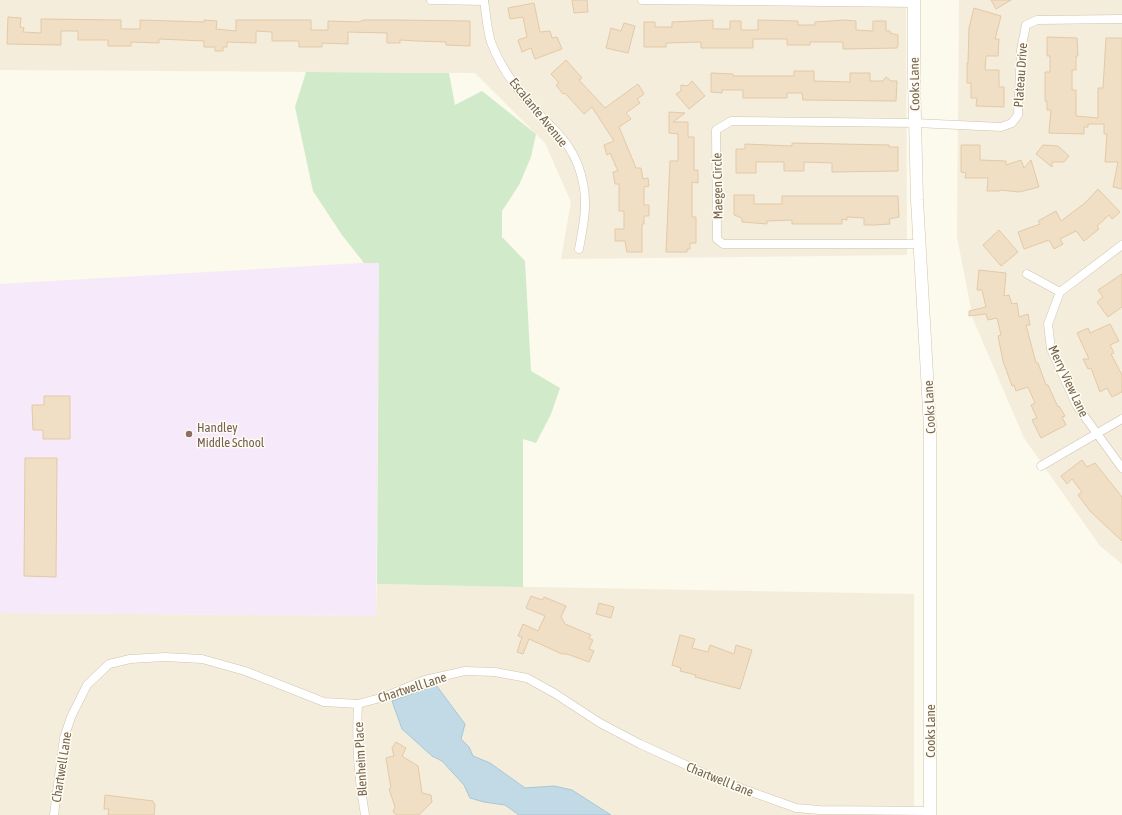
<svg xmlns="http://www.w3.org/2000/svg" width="1122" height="815" viewBox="0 0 1122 815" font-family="'Asap Condensed',sans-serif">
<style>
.residential{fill:#f4eddb}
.education{fill:#f6e9f9}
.green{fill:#d1eaca}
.water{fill:#c1dae6;stroke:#a7c7d8}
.building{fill:#f1dfc5;stroke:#e3c9a6}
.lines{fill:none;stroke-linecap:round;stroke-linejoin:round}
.minor-casing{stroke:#cfc4b1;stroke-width:9}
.secondary-casing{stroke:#d2c5af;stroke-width:13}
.minor{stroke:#fff;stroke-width:8}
.secondary{stroke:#fff;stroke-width:12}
.education-dot{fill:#8d6e63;stroke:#fefcf3;stroke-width:1.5}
.labels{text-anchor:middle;stroke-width:3;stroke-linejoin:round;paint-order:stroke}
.street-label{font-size:13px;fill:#78654f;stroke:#fefcf3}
.education-label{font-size:13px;fill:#785e54;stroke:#fefcf3;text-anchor:start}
</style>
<rect width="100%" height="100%" fill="#fcf9ed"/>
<!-- residential -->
<g class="residential">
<path d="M0,0H906L907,255L561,259L571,202L545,143L475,73L0,70Z"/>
<path d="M959,0H1122V564L1100,546L1024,438L973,319L957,237Z"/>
<path d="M377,584L914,594V815H0V613L376,616Z"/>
</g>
<!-- education -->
<path class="education" d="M379,262L376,616L0,613V284Z"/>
<!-- green -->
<path class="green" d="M306,72L449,73L455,105L482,91L536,134L531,157L519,185L502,211V237L525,261L531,371L560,388L551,414L536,443L523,439V587L377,584L379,263H364L342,235L313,191L295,107Z"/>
<!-- water -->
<path class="water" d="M436,685L465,724L461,739L469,747L473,756L490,763L525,788L554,786L572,790L611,815H519L505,805L484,802L470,798L464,785L442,761L432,756L402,729L392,701Z"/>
<!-- building -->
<g class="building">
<path d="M572,0H587L588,12L574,13Z"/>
<path d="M991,0H1011L996,9Z"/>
<path d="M534,3L540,32L550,31L552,38L557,37L562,49L535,59L531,48L522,52L518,40L527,37L523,17L510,19L508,8Z"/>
<path d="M974,8L1001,16L995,39H999L998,56H986L985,70H999V87H1004V107L976,106L977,98H971V83H967V63H968L969,28Z"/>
<path d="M8,17L21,18L20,27L24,28L23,32L41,33V19L121,20V29H140V20L204,22V20L217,21L216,29L236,31V20H311V30H328V21L358,22L364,20H395L470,21V46L446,45V42L418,41L400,40V43H387V33L348,32V44L322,43V47H299V41H272V32L256,31V43L227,42V47H223V51H215V47H204V41L159,39V43L131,42V46H108V40H78V31H61V45L7,44Z"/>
<path d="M713,20V29H730V21H741V30H758V20L798,21V25H815V22L844,20L856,21V30L873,31V21H886V31H890V33L898,35V45L897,48L843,49V42H810V45H787V39H753V48H701V42L666,43V47H644V22H655V27H672V22Z"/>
<path d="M624,23L635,26L628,53L606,48L611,28L621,31Z"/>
<path d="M1047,37L1077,38L1078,56H1076V70H1072V90H1076V116L1098,118V88H1103L1106,38H1122V189L1113,187L1118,162H1105L1107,134H1104V124H1088V127H1084V134L1049,133L1051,110H1047V101H1045V72H1050V56H1047Z"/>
<path d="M566,60L582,78L579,80L605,108L638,84L644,94L637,99L640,103L626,113L631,119L619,127L636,168H641L643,179L648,178L649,186L644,187V205H649V216H644V224H642V252H627L625,241H615V229H624V211H619V184H615L613,172L618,171L610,153L607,155L604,145L614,141L592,107L584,114L565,93L563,94L556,85L559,83L551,74Z"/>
<path d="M794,71H814V81L850,82V73H870V81H883L886,77L891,81H897L896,101L803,100L802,93H787V98H743V90H722V93L711,92V73L733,74V76H794Z"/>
<path d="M692,81L705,96L689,109L676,94L681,91V85L687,86Z"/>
<path d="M669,112L685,113L673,122H688V137H694V170H698V183L692,182V217H696V243H690V249H687V252H666L670,161H678V134L669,133Z"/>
<path d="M792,143L889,145V147H898V171L832,172V163L804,162V171H784V162H756V173H736V149H745V144L792,146Z"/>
<path d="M961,145H980V160L1006,161V165L1021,160L1024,168L1031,160L1039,187L1019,192L1000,190V191H987L988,178H965L966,173L961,172Z"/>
<path d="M1043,145L1058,146L1069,156L1064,162H1052V167L1036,154Z"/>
<path d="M1098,189L1120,212L1112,219L1109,215L1097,226L1099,229L1084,241L1076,231L1060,239L1063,244L1054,249L1049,240L1024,249L1018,232L1040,224L1038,221L1056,211L1061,221L1085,203Z"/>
<path d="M734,195H754V204H782V196H898L899,217L889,219L890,224L874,225H864V218L847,217V220L842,219V224H792V220L767,221V224L742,222V218L734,215Z"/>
<path d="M999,230L1018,252L1001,266L983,245Z"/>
<path d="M979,270L1006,273L1004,296L1009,295L1012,304L1017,303L1019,317L1028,314L1030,325H1026L1036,363H1038L1046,385H1048L1058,407L1059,406L1065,416L1062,417L1066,425L1041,438L1032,420L1037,418L1031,405L1035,403L1028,387L1016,391L1014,385L1012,386L1003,361L998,336L1001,335L997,318L988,320L986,314L969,316V311L986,307L982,290H977Z"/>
<path d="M1122,274V307L1108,317L1097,302L1103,297L1098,290Z"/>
<path d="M1110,324L1119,341L1110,345L1114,353L1111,354L1122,375V392L1112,397L1107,388L1100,392L1091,368L1088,369L1083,359H1089L1077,333L1088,328L1090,333Z"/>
<path d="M44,396H70V439H43V430H33L32,405H44Z"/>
<path d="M25,458H57L56,577L24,576Z"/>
<path d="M1082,460L1087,467L1095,463L1122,497V541L1090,511L1078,495L1082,492L1072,479L1067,484L1061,476Z"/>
<path d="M531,596L542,600L544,597L566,606L561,617L565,624L591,635L589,638L593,640L589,649L594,651L589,662L567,654H562L529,639L523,654L517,652L522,637L518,636L523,624L538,631L545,616L526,608Z"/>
<path d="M599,603L614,607L611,618L596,614Z"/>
<path d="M680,635L695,639L692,648L708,652L710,645L734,654L736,645L752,650L740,689L695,677L696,675L680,671L681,668L672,665Z"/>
<path d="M396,742L406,748L402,756L418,766L422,793L431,795L432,802L419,815H397L393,812L395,807L389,789L391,788L386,758L394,756L392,748Z"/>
<path d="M105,795L153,801L155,805L154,815H108L109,809H104Z"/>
</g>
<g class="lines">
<defs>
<g id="minor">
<path d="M431,0L484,1"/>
<path d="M484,0C486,13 487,30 491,42C498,61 511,81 524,97C548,127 575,140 583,183C588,205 583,227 579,249"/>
<path d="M642,0L914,3"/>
<path d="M920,244H723L717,239L716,130L731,121L915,123L1001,127L1012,123L1018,115L1021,50L1026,25L1037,20L1122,19"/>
<path d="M1122,245L1060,292L1048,324L1051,349L1077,406L1122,468"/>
<path d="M1027,274L1060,292"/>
<path d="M1041,466L1122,419"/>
<path d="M358,704C356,741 358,778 365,815"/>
<path d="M54,815L64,738L71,717L87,685L109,664L130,659L165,657L202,659L245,671L324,702L358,704L384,697L425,680L465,671L495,672L527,678L554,693L600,723L640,744L721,781L796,808L819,810L930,811"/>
</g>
<path id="secondary" d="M914,0V79L917,200L930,427V815"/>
</defs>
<!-- minor casing -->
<use href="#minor" class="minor-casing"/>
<!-- secondary casing -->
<use href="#secondary" class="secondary-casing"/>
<!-- minor -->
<use href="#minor" class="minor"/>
<!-- secondary -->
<use href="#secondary" class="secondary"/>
</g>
<!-- markers -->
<circle class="education-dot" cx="189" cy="434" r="4"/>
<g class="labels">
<!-- street labels -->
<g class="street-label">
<text transform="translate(1020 75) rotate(-86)" y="5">Plateau Drive</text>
<text transform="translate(914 84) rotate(-91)" y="5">Cooks Lane</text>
<text transform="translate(539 112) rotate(51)" y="5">Escalante Avenue</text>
<text transform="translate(717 186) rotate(-91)" y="5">Maegen Circle</text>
<text transform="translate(1069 381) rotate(65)" y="5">Merry View Lane</text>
<text transform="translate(929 407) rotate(-93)" y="5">Cooks Lane</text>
<text transform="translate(412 687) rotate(-18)" y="5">Chartwell Lane</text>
<text transform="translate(930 731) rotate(-90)" y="5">Cooks Lane</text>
<text transform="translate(360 759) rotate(-93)" y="5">Blenheim Place</text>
<text transform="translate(61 767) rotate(-81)" y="5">Chartwell Lane</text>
<text transform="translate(720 779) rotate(22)" y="5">Chartwell Lane</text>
</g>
<!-- education labels -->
<g class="education-label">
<text x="197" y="432">Handley<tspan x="197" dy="15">Middle School</tspan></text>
</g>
</g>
</svg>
